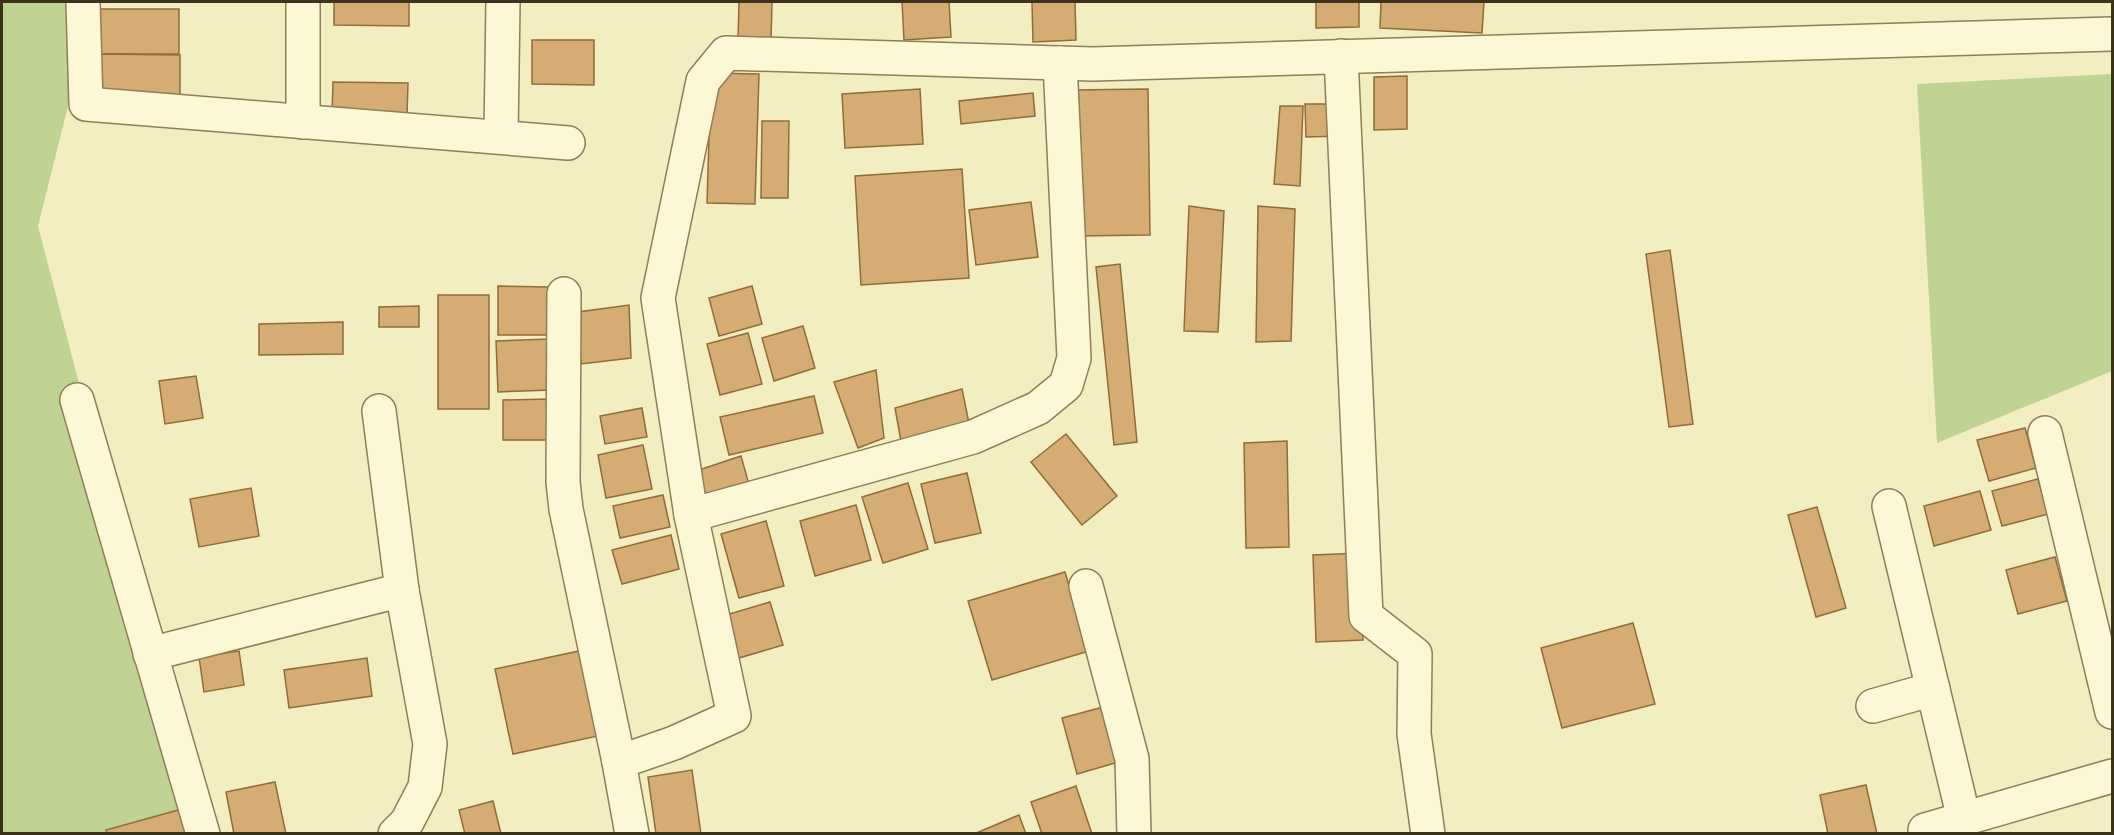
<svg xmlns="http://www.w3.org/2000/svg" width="2114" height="835" viewBox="0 0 2114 835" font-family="'Crimson Pro',serif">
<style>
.green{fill:#c0d294}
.building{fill:#d5ad74;stroke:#916c3a;stroke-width:1.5}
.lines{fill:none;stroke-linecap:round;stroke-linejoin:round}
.street-casing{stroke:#8f7e57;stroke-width:36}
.street{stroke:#fcf8d6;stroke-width:33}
</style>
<rect width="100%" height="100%" fill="#f3edc2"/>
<!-- green -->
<g class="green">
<path d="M2,2H70L71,94L38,226L196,833L2,834Z"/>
<path d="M2112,74V371L1937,443L1917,84Z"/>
</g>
<!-- building -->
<g class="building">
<path d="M334,2H409V26L334,25Z"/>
<path d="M739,2H772L771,40H738Z"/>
<path d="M902,2H949L951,37L904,40Z"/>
<path d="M1032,2H1075L1076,40L1033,42Z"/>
<path d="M1316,2H1359V27L1316,28Z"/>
<path d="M1381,2H1484L1482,33L1380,28Z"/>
<path d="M100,9H179V54H99Z"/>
<path d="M532,40H594V85L532,84Z"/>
<path d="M99,54L180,55V95L99,94Z"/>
<path d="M711,73L759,74L755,204L707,203Z"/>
<path d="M1407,76V129L1374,130V77Z"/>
<path d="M333,82L408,83L407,116H332Z"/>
<path d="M920,89L923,144L845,148L842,94Z"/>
<path d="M1148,89L1150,235L1075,236L1072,90Z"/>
<path d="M1033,93L1035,116L961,124L959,101Z"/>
<path d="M1305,104H1340V136L1306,137Z"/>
<path d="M1280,106H1303L1300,186L1274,184Z"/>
<path d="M762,121H789L788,198H761Z"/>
<path d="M962,169L969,278L861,285L855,176Z"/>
<path d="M1031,202L1038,257L976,265L969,210Z"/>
<path d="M1189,206L1224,211L1218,332L1184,331Z"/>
<path d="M1258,206L1295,209L1291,341L1256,342Z"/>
<path d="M1670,250L1693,424L1669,427L1646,254Z"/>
<path d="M1120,264L1137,442L1114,445L1096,267Z"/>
<path d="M498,286L549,287V335H498Z"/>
<path d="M752,286L762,324L719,336L709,298Z"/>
<rect x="438" y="295" width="51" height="114"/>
<path d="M629,305L631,358L581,364L578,312Z"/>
<path d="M419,306V327H379V307Z"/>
<path d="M343,322V354L259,355V324Z"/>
<path d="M803,326L815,368L774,381L762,338Z"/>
<path d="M748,333L762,384L720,395L707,344Z"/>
<path d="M549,339L551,390L498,392L496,341Z"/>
<path d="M876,370L884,438L858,448L834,382Z"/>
<path d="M196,376L203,418L165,424L159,381Z"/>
<path d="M962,389L970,428L901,441L895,408Z"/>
<path d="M814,396L823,433L729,455L720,417Z"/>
<path d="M550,399L551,440H503V400Z"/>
<path d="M642,408L647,437L605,444L600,416Z"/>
<path d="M2025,428L2036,468L1989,481L1977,440Z"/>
<path d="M1066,434L1117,496L1082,525L1031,462Z"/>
<path d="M1287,441L1289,547L1246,548L1244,443Z"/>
<path d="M643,445L652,489L606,498L598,455Z"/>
<path d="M741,456L751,492L705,505L693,472Z"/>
<path d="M967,473L981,533L935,543L921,484Z"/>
<path d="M2038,479L2048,514L2002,526L1992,491Z"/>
<path d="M908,483L928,549L883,563L862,497Z"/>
<path d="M251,488L259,536L199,547L190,499Z"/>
<path d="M1980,491L1991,530L1934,546L1924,506Z"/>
<path d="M663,495L670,527L620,538L613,506Z"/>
<path d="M856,505L871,560L815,576L800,521Z"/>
<path d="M1817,507L1846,608L1816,617L1788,515Z"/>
<path d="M766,521L784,586L739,598L721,534Z"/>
<path d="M671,535L679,569L622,584L612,550Z"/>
<path d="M1360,553L1363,640L1316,642L1313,555Z"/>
<path d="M2055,557L2067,601L2018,614L2006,570Z"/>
<path d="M1065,572L1089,651L992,680L968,601Z"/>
<path d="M770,602L783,645L739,658L726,615Z"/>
<path d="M1633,623L1655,704L1562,728L1541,648Z"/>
<path d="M239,651L244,685L204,692L199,657Z"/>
<path d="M579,651L598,736L513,754L495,669Z"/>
<path d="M367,658L372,696L289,708L284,670Z"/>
<path d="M1107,706L1122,761L1077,774L1062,718Z"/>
<path d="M692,770L701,834H656L648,777Z"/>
<path d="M275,782L286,834H234L226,792Z"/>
<path d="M1866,785L1877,834H1828L1820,795Z"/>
<path d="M1076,786L1092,834H1042L1031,802Z"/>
<path d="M493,801L501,834H465L459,810Z"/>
<path d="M182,809L188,834H107L106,830Z"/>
<path d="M1019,815L1026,834H974Z"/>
</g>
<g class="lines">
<defs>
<g id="street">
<path d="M83,2L86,104L568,143"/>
<path d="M303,2V122"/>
<path d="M1341,56L1366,616L1415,654L1414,734L1428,834"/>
<path d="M501,137L503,2"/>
<path d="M564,294L563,482L566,509L619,762"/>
<path d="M77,400L203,834"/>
<path d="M379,411L402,590L430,744L425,787L407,822L395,834"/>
<path d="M2045,433L2112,712"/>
<path d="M1889,506L1964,819"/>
<path d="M691,515L658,298L703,81L726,53L1093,64L2112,34"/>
<path d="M1086,586L1132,759L1134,834"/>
<path d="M150,654L402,590"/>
<path d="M1873,706L1933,689"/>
<path d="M1925,830L2112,776"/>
<path d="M632,834L619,762L674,743L734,716L691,515L973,437L1038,408L1066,385L1074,358L1060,63"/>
</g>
</defs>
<!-- street casing -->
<use href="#street" class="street-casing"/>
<!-- street -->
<use href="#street" class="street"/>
</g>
<!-- border -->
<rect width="2114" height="835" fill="none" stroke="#3d321d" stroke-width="6"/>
</svg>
